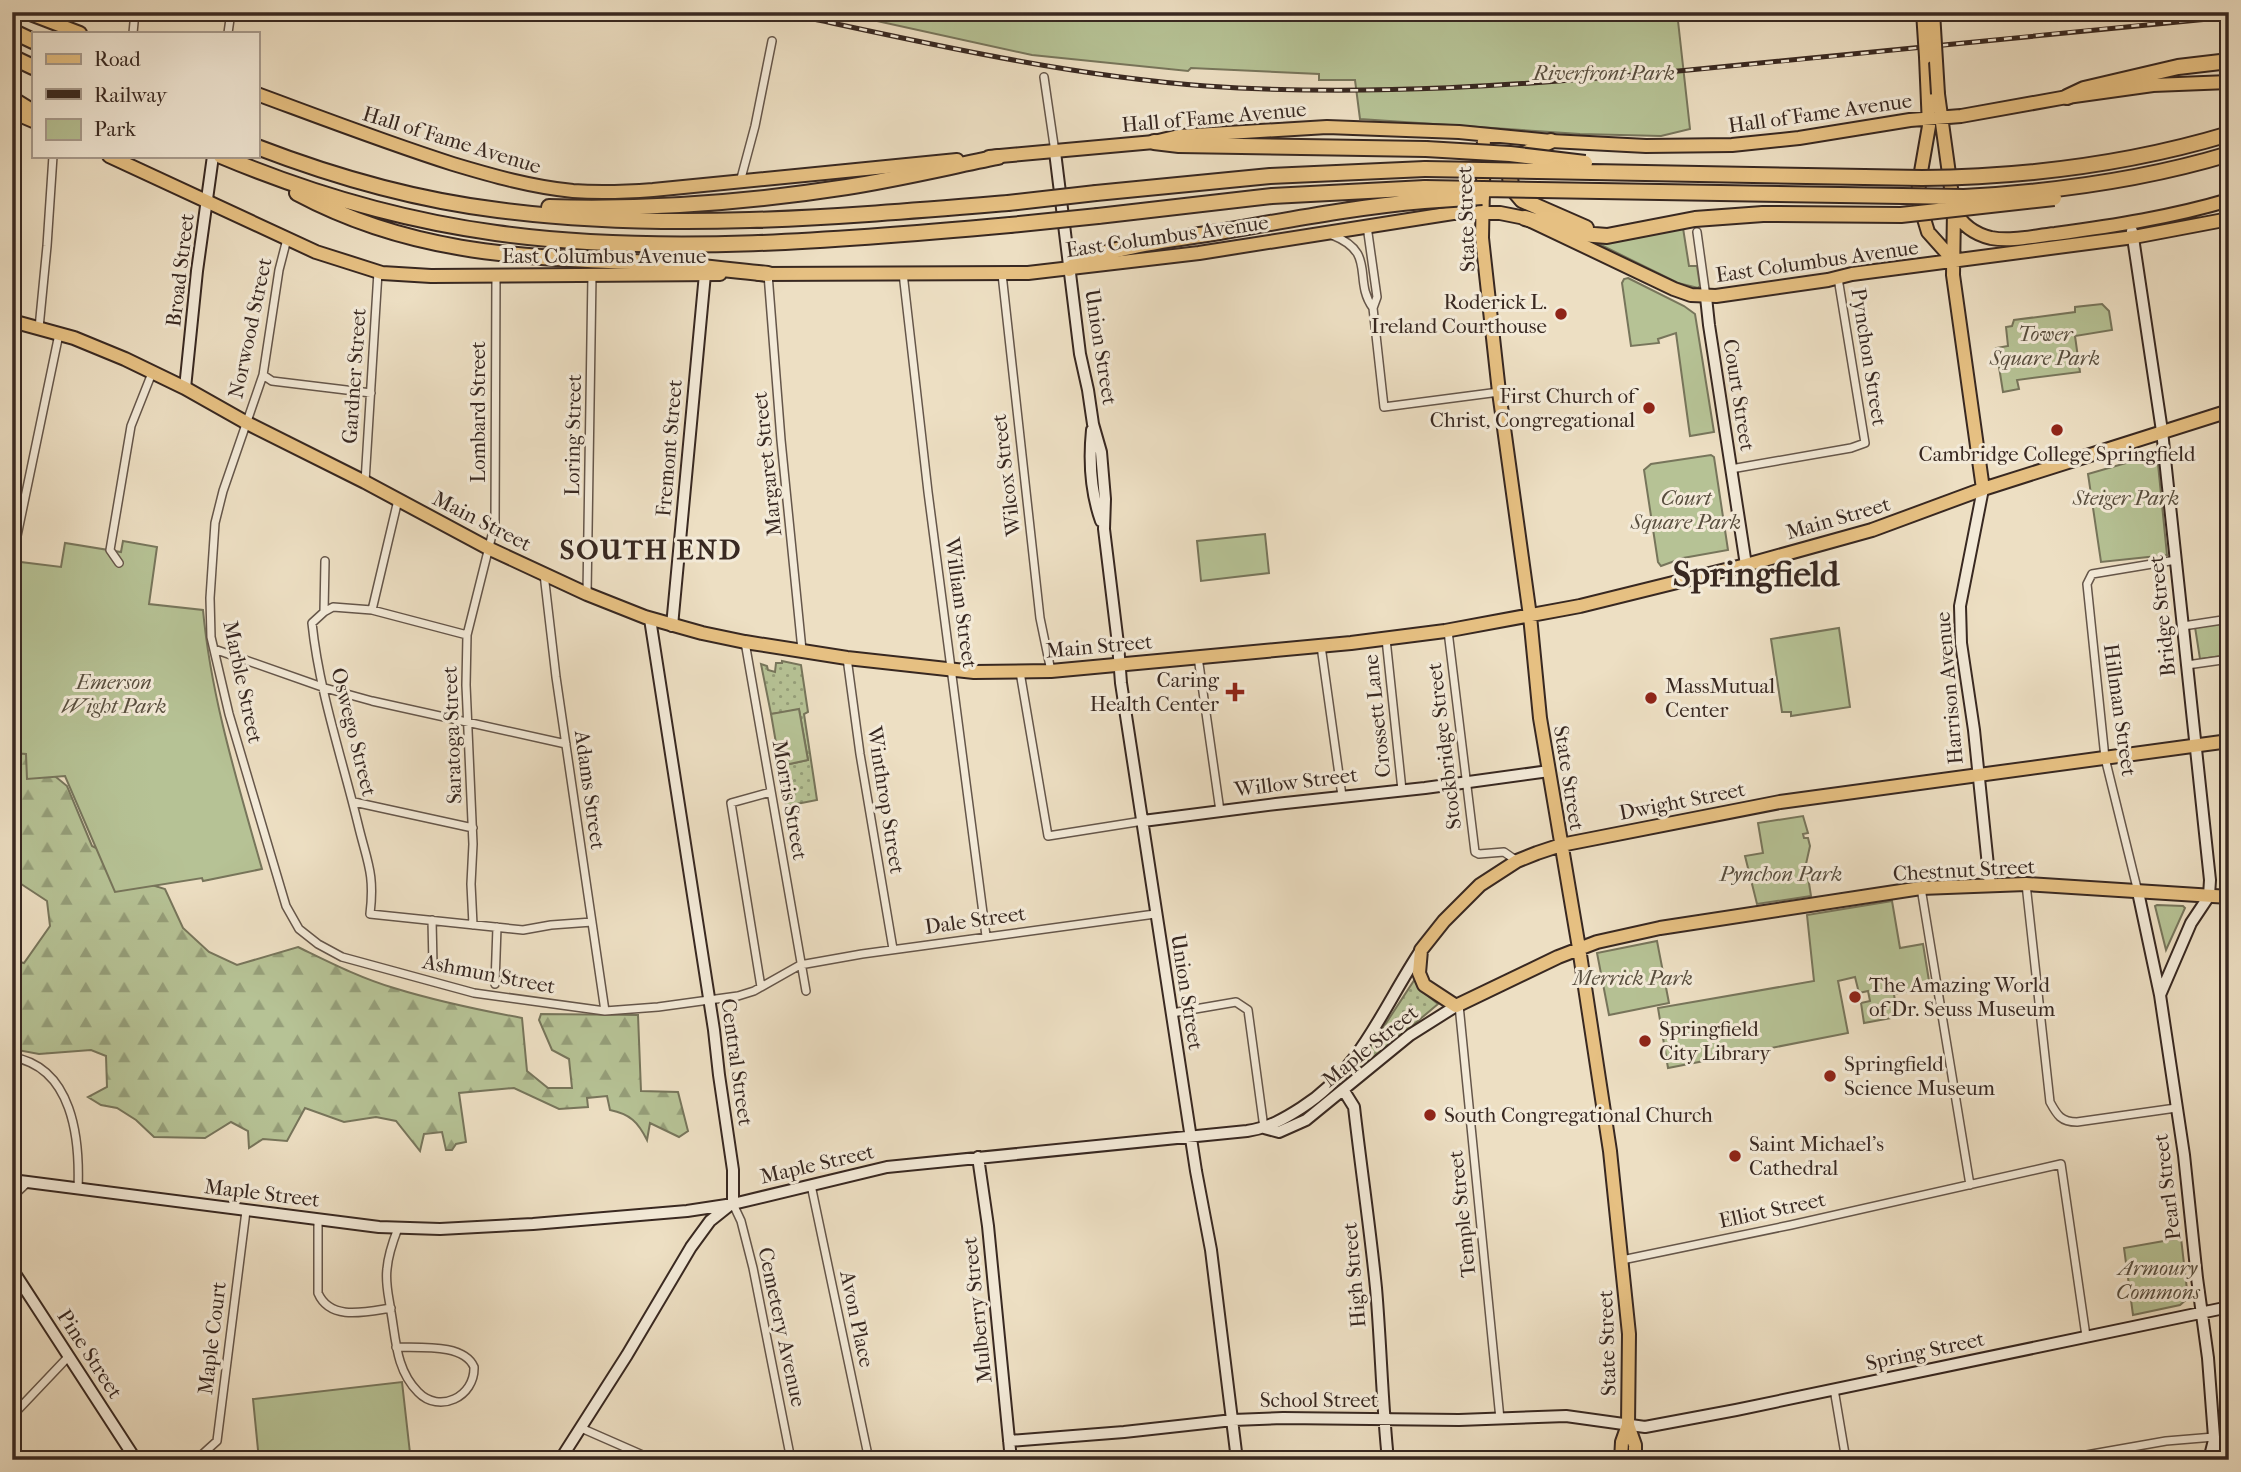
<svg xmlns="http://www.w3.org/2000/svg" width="2241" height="1472" font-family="'IM FELL French Canon',serif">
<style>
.grass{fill:url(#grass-dots);stroke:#77755b;stroke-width:2}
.forest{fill:url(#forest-firs);stroke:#77755b;stroke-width:2}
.green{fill:#b6c295;stroke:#77755b;stroke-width:2}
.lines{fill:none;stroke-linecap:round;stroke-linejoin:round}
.street-casing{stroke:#65564a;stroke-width:10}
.secondary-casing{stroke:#382821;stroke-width:14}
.primary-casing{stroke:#382821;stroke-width:16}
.highway-casing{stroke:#382821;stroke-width:18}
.street{stroke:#f3ead8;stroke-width:7}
.secondary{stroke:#f3ead8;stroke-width:10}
.primary{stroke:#e6c082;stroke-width:12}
.highway{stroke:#e6c082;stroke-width:14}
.rail-casing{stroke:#382821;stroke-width:5}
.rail{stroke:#f3ead8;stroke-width:2.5;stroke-dasharray:8;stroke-linecap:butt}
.primary-bridge-casing{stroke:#382821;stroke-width:16;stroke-linecap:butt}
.highway-bridge-casing{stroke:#382821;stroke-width:18;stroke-linecap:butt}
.primary-bridge{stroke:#e6c082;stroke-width:12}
.highway-bridge{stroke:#e6c082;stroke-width:14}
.poi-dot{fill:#8f2418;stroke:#f3ead8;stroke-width:2.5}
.labels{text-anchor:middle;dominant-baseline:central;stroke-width:6;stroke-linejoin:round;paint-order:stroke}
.park-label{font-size:21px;font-style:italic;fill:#584e3e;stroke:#f3ead8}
.street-label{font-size:21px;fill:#382821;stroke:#f3ead8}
.poi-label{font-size:21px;fill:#382821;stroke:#f3ead8;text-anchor:start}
.district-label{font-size:28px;font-weight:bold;letter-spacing:2px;fill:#382821;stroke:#f3ead8}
.town-label{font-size:35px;font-weight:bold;fill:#382821;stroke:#f3ead8}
</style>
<defs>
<pattern id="grass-dots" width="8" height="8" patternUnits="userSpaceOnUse" patternTransform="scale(1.75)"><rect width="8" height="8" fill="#b6c295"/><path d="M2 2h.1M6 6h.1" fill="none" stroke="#959e79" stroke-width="1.8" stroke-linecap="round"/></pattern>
<pattern id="forest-firs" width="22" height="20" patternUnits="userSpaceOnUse" patternTransform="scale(1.75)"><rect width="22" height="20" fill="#b6c295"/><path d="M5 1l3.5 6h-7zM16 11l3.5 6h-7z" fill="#959e79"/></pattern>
</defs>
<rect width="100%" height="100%" fill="#eddfc3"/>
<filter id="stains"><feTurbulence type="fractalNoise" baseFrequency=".00286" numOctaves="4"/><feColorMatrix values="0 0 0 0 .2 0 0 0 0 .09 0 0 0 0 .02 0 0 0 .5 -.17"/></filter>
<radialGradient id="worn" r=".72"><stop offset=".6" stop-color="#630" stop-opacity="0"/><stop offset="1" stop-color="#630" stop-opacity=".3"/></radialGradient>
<path class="grass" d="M782 661 801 665 808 712 804 714 817 800 786 806 780 766 808 760 799 710 771 714 761 664 767 666 768 670 775 672 776 663H782Z
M1415 979 1422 991 1438 1004 1350 1078Z"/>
<path class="forest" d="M12 741 67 786 92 846 116 858 132 879 165 889 183 928 209 952 237 965 298 947C329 962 360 978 394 988 436 1001 479 1010 522 1018L527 1071 548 1088H572L569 1059 552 1050 539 1020 541 1014 638 1015 641 1091 678 1092 688 1131 679 1137 650 1123 647 1140C638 1122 630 1114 610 1110L607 1096 587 1098 588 1107 559 1109 514 1088 459 1093 466 1142 456 1144 452 1150H446L442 1132 424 1134 420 1151 396 1121 376 1117 344 1122 305 1108 287 1141 263 1139 249 1148 248 1131 231 1122 205 1138 154 1137 136 1120 117 1108 101 1105 88 1097 107 1087 106 1056 91 1050 39 1054 12 1049V960L24 963 50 926 47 901 12 878Z"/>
<path class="green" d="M836 12H1677L1690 129 1661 136 1580 134 1360 119 1355 80H1319V74L1191 68 1188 71 1032 55Z
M1683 228 1689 266H1697L1700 286 1698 288 1678 283 1593 241 1631 239Z
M1628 278 1684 306 1695 314 1714 432 1690 436 1676 333 1658 339 1659 343 1631 346 1622 283 1624 279Z
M2102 304 2109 311 2112 330 2075 336 2080 372 2017 380 2019 389 2003 392 1996 348 2008 346 2006 327 2012 326 2014 320 2075 312V307Z
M2157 454 2167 555 2101 562 2088 474Z
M1711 455 1714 457 1728 550 1683 558 1661 566 1658 562 1644 470 1651 464Z
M1265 534 1269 573 1201 581 1197 541Z
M123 541 157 547 149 604 203 610C211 698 238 784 262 869L203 881 202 878 115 892 65 776 27 779 26 754 12 753V561L61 567 65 543 121 552Z
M2229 623V655L2200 659 2195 627Z
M1839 628 1850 707 1791 716V712H1782L1771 639Z
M799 709 808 760 780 766 771 714Z
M1803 816 1808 833 1803 834 1804 838H1808L1810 846 1806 864 1811 896 1757 904 1745 856 1763 853 1758 823Z
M1892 901 1900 948 1923 944 1930 987 1894 994 1897 1017 1864 1023 1861 1003 1870 1001 1868 991 1859 993 1855 977 1838 981 1848 1033 1668 1068 1658 1008 1814 981 1807 915Z
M2157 905 2183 906 2185 908 2166 950 2155 906Z
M1657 941 1669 1003 1609 1015 1597 953Z
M2181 1238 2188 1298 2180 1305 2133 1315 2124 1248Z
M402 1382 410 1453 346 1460H259L253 1399Z"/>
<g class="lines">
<g class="street-casing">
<path id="street" d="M133 33 135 12
M228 33 231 12
M1044 77 1055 152
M740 182 755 126 772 41
M1367 226 1377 297 1373 308 1384 407 1499 392
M1697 232 1706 297
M1332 235C1378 253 1352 279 1373 308
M287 239 279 270 263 375 223 491 215 523 210 598 211 637 229 714 286 906 299 929 318 944 342 957 474 993 605 1011 658 1007 738 996 754 991 800 965 862 954 1155 914
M903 273 928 492 986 936
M768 274 781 440 802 650
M1002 274 1040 618 1051 671
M39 328 47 246 53 156
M263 375 272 381 371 393
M1731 469 1851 448 1865 443 1838 278
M365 482 378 272
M12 560 59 334
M325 561 324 612 312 623C319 691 342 758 358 824 367 862 375 873 370 914L523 930 551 925 592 922
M119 563 110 550 131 426 152 373
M544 574 556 677 605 1011
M587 594 592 275
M372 610 398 500
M324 612 333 607 372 610 467 635
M2183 626 2229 619
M1448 631 1475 852 1479 854 1504 852 1517 861
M1386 639 1402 790
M745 642 806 991
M1321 646 1342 796
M214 649 325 688 372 701 566 744
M1198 657 1220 811
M847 658 860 754 893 949
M2187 665 2229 659
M1020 672 1048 836 1143 821
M354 802 473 828
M2026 884 2050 1102C2057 1115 2061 1122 2077 1122L2176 1108
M1921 888 1970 1185
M2138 892 2105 758 2087 584 2092 574 2176 560
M432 920 433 965
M473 925 471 884 473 844 466 685 467 635 495 523 496 276
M495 984 497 927
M761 987 731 803 771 792
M1459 1005 1500 1419
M1172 1013 1236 1002 1248 1010 1264 1128
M12 1057C73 1067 80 1139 78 1189
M811 1185 869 1460
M12 1197 28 1182
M733 1204 741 1221 753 1268 791 1460
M318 1219V1293C330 1321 365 1312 391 1308
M1622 1260 1791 1225 2061 1164 2086 1336
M396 1347C418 1348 464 1343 474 1367 475 1397 439 1414 418 1392 396 1370 396 1340 391 1312 389 1297 385 1284 387 1269 388 1255 393 1241 398 1228
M1834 1389 1846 1460
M12 1416 69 1356
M581 1428 654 1460
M196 1460 217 1441 246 1211
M2058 1460 2166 1441 2214 1437"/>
</g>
<g class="secondary-casing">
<path id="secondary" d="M1055 152 1080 354 1088 390 1093 424 1101 452 1105 499 1104 529 1118 644 1121 683 1196 1171 1211 1250 1237 1460
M2132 231 2162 431 2210 880 2209 896 2191 923 2160 995
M1706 297 1709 325 1746 565
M185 388 197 271 213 156
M1092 430C1089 460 1091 493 1101 521
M1983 489 1960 606 1961 643 1974 730 1990 885
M650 619 714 1030 719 1075 733 1170V1204
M672 626 705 274
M1143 821 1276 804 1425 788 1549 771
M2138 892 2160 995 2184 1155 2197 1278 2208 1358 2214 1437 2221 1460
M1344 1091 1354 1107C1361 1168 1370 1228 1376 1288 1381 1346 1382 1403 1388 1460
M1264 1128 1279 1132 1306 1120 1410 1035 1456 1006
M978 1157 988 1226 1011 1460
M12 1180 379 1227 440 1229 533 1224 687 1211 733 1204 887 1167 1247 1131C1268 1128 1284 1119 1301 1108 1361 1070 1383 1007 1421 950
M12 1269 136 1460
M1009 1441 1124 1432 1233 1420 1283 1418 1459 1420 1566 1416 1645 1427 1736 1410 2229 1307
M560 1460 627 1355 691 1247 710 1221 730 1205
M2209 1460 2214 1440"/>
</g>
<g class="primary-casing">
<path id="primary" d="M25 12 80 33
M1926 57 1929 126 1919 183 1918 199 1928 232 1954 261
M257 94C322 118 387 143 453 164 493 176 532 187 573 191 600 193 626 192 653 190L957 160
M1938 94 1954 210 1953 275 1983 489
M12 112 33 121
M1484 135 1482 238 1499 392 1530 616 1540 718 1579 948 1610 1151 1629 1334 1628 1425 1622 1442 1621 1460
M109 156 316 252 382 273 431 276 720 274
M989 157 1154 142 1179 136 1327 127 1459 132 1551 141 1646 146 1732 145 1799 138 1910 120 1961 116 2067 97 2153 85 2229 82
M1954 210C1962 225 1974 234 1991 238 2012 242 2034 236 2055 234 2114 226 2172 217 2229 200
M759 274 1028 273 1199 253 1453 213H1500L1525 218 1674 289 1691 295 1716 296 1828 280 1852 274 2134 237 2229 219
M12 321 74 338 125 359 185 388 247 423 365 482 488 548 587 594 645 617 702 633 745 642 847 658 974 672 1051 671 1351 643 1445 631 1580 606 1746 565 1872 530 1983 489 2229 411
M2229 741 1780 802 1561 845 1537 853 1517 861 1480 885 1444 921 1421 950 1419 973 1424 985 1456 1006 1558 957 1597 942 1660 928 1921 888 2026 884 2229 897
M1628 1425 1635 1445V1460"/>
</g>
<g class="highway-casing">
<path id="highway" d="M12 31 33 41
M12 57 33 67
M2067 97 2084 89 2178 67 2229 61
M12 99 33 112
M1551 141 1524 154 1514 164 1510 176 1511 187 1522 200 1586 228
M1154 142 1179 145 1426 149
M257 147C335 177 416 200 498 210 666 232 840 217 1008 203
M221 156C309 193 401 220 496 233 661 256 844 240 1010 225
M297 193C413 255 523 257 651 263 690 265 729 270 768 274
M1096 193 1270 176 1425 169
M549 207C646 210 750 202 847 187 898 179 948 167 998 157
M1098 216 1272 196 1425 188
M1525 218 1581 234 1607 236 1695 219 1763 214
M1069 269C1096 248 1177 239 1213 233 1283 221 1354 207 1424 201"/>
</g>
<use href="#street" class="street"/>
<use href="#secondary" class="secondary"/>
<use href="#primary" class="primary"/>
<use href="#highway" class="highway"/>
<g class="rail-casing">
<path id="rail" d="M781 12C922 42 1062 75 1206 86 1368 97 1528 85 1689 70 1869 54 2049 33 2229 17"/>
</g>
<use href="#rail" class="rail"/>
<g class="primary-bridge-casing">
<path id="primary-bridge" d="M1923 12 1926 57
M1933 12 1938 94"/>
</g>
<g class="highway-bridge-casing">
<path id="highway-bridge" d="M1426 149 1510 154 1585 163
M1425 169 1922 178C2026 177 2129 164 2229 134
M1425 188 1964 197C2054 192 2143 180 2229 154
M1424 201 1482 197
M1008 203 1096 193
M1763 214 1901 215 2054 198
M1010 225 1098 216"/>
</g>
<use href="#primary-bridge" class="primary-bridge"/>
<use href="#highway-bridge" class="highway-bridge"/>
</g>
<g class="poi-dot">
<circle cx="1561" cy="314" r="7"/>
<circle cx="1649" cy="408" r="7"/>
<circle cx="2057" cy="430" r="7"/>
<path d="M1231.5 681.5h7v7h7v7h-7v7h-7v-7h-7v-7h7z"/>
<circle cx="1651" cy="698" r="7"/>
<circle cx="1855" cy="997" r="7"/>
<circle cx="1645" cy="1041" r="7"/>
<circle cx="1830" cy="1076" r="7"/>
<circle cx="1430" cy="1115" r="7"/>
<circle cx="1735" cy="1156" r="7"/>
</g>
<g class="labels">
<g class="park-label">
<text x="1604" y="73">Riverfront Park</text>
<text x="2045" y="334">Tower<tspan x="2045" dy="24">Square Park</tspan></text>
<text x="1686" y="498">Court<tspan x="1686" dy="24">Square Park</tspan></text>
<text x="2126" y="498">Steiger Park</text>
<text x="114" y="682">Emerson<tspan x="114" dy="24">Wight Park</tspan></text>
<text x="1781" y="874">Pynchon Park</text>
<text x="1633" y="978">Merrick Park</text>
<text x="2158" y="1268">Armoury<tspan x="2158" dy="24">Commons</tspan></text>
</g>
<g class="street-label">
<text transform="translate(1820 113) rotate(-8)">Hall of Fame Avenue</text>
<text transform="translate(1214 117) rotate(-5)">Hall of Fame Avenue</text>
<text transform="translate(452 140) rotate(17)">Hall of Fame Avenue</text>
<text transform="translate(1466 219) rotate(-92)">State Street</text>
<text transform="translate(1167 236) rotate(-8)">East Columbus Avenue</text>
<text x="604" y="256">East Columbus Avenue</text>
<text transform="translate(1817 261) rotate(-8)">East Columbus Avenue</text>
<text transform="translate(180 270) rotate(-83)">Broad Street</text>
<text transform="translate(250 328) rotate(-78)">Norwood Street</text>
<text transform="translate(1101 347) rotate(81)">Union Street</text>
<text transform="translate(1869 357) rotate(81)">Pynchon Street</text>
<text transform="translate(354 376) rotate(-86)">Gardner Street</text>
<text transform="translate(1739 395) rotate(81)">Court Street</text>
<text transform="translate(478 412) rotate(-90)">Lombard Street</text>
<text transform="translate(573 435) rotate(-89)">Loring Street</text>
<text transform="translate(669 448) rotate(-85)">Fremont Street</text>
<text transform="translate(767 464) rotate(-96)">Margaret Street</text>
<text transform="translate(1006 475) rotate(-97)">Wilcox Street</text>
<text transform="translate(1838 518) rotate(-16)">Main Street</text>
<text transform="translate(482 521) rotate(27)">Main Street</text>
<text transform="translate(961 603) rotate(82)">William Street</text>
<text transform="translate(2162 616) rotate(-96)">Bridge Street</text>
<text transform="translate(1099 646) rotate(-5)">Main Street</text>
<text transform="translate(243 682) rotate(78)">Marble Street</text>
<text transform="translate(1949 688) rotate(-95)">Harrison Avenue</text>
<text transform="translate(2120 710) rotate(82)">Hillman Street</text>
<text transform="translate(1377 716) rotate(-96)">Crossett Lane</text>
<text transform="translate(354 732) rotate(76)">Oswego Street</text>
<text transform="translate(452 735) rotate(-92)">Saratoga Street</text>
<text transform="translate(1444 746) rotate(-97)">Stockbridge Street</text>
<text transform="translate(1569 778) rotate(81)">State Street</text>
<text transform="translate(1296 782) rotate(-7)">Willow Street</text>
<text transform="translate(590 790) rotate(82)">Adams Street</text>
<text transform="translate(790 800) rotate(80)">Morris Street</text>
<text transform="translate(886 800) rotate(81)">Winthrop Street</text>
<text transform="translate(1682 801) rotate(-11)">Dwight Street</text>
<text transform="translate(1964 870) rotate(-3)">Chestnut Street</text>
<text transform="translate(975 920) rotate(-8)">Dale Street</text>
<text transform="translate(489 974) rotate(11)">Ashmun Street</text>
<text transform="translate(1187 992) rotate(81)">Union Street</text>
<text transform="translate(1370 1046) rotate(-39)">Maple Street</text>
<text transform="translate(737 1062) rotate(82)">Central Street</text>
<text transform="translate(817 1164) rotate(-13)">Maple Street</text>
<text transform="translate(2167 1187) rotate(-97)">Pearl Street</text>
<text transform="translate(262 1193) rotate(7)">Maple Street</text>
<text transform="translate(1772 1210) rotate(-12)">Elliot Street</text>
<text transform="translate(1462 1214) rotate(-96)">Temple Street</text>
<text transform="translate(1354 1275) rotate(-95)">High Street</text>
<text transform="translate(977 1310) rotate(-96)">Mulberry Street</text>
<text transform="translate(857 1319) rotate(78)">Avon Place</text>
<text transform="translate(782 1327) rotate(78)">Cemetery Avenue</text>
<text transform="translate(212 1338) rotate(-83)">Maple Court</text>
<text transform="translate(1607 1343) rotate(-92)">State Street</text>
<text transform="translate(1925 1351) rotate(-12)">Spring Street</text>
<text transform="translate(90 1354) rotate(57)">Pine Street</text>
<text x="1319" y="1400">School Street</text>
</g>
<g class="poi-label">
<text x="1547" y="302" text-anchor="end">Roderick L.<tspan x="1547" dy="24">Ireland Courthouse</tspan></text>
<text x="1635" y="396" text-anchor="end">First Church of<tspan x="1635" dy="24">Christ, Congregational</tspan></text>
<text x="2057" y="454" text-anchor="middle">Cambridge College Springfield</text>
<text x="1219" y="680" text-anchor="end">Caring<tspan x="1219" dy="24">Health Center</tspan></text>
<text x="1665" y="686">MassMutual<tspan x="1665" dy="24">Center</tspan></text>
<text x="1869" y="985">The Amazing World<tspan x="1869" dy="24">of Dr. Seuss Museum</tspan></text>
<text x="1659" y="1029">Springfield<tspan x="1659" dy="24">City Library</tspan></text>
<text x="1844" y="1064">Springfield<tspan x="1844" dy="24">Science Museum</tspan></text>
<text x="1444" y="1115">South Congregational Church</text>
<text x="1749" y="1144">Saint Michael's<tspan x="1749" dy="24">Cathedral</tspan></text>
</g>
<g class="district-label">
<text x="651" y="549">SOUTH END</text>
</g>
<g class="town-label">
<text x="1756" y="574">Springfield</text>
</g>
</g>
<rect width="2241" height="1472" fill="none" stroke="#eddfc3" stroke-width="42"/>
<rect x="14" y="14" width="2213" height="1444" fill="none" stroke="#382821" stroke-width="3.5"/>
<rect x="21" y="21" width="2199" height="1430" fill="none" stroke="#382821" stroke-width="2"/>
<rect x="32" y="32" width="228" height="126" fill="#f3ead8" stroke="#a89c8f" stroke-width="2"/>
<rect x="46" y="54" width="35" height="10" fill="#e6c082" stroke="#a89c8f" stroke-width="2"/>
<text x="94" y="66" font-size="21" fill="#382821">Road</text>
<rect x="46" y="89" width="35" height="10" fill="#382821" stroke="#a89c8f" stroke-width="2"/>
<text x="94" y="102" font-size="21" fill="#382821">Railway</text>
<rect x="46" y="119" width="35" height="21" fill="#b6c295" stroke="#a89c8f" stroke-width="2"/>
<text x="94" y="136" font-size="21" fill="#382821">Park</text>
<rect width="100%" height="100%" filter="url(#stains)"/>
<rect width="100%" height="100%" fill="url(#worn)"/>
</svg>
